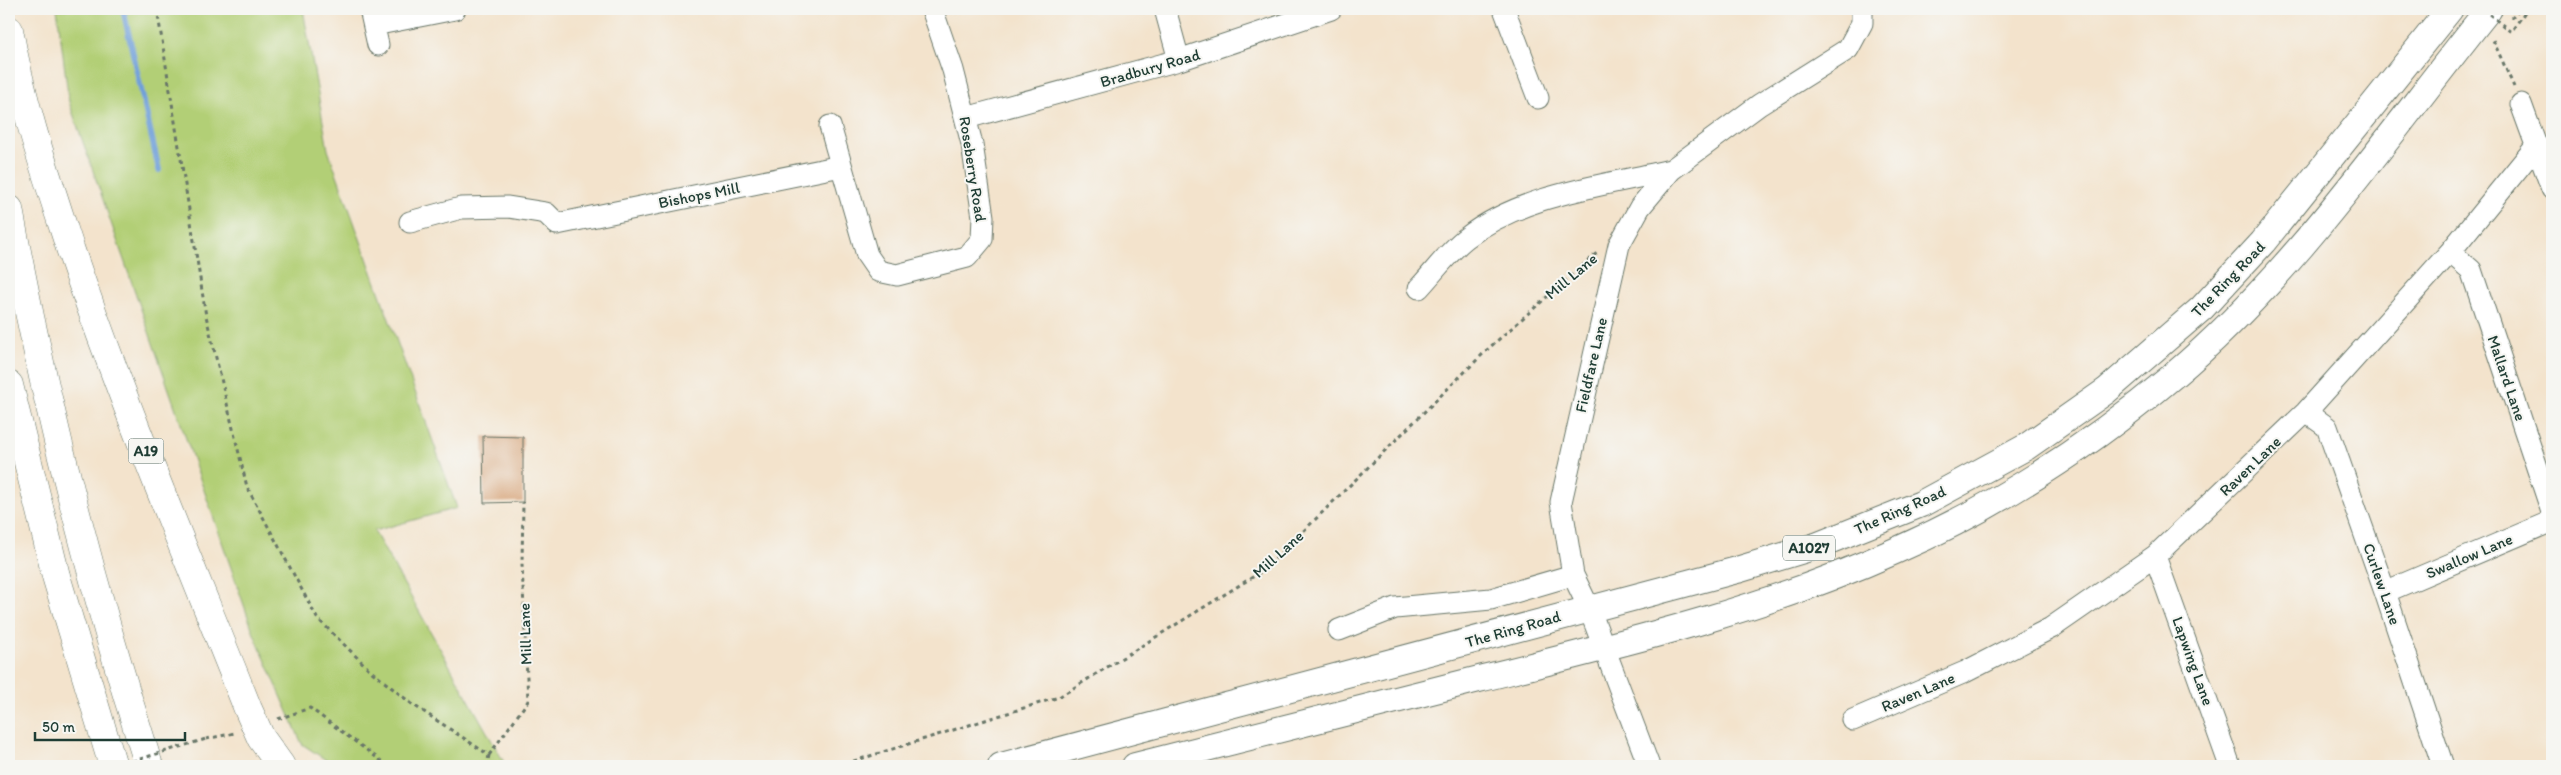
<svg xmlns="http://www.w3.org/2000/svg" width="2561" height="775" font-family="Itim,sans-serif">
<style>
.green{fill:#b2cf76;stroke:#688655}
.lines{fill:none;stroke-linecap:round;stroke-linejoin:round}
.stream{stroke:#6e9fd9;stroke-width:6}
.building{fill:#d39a6a}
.minor-casing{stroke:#697769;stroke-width:23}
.major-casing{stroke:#697769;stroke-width:28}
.highway-casing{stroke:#697769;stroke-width:29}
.path{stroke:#697769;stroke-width:3;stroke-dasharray:4 4;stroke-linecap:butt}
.minor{stroke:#fff;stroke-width:21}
.major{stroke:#fff;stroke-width:26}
.highway{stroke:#fff;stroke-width:28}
.path-bridge{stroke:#697769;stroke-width:3;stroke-dasharray:4 4;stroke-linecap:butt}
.labels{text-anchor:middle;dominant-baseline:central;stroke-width:4;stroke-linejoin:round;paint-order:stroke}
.shield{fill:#f6f6f2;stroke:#60746d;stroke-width:1}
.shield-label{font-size:15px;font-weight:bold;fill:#1f3d34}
.street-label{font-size:16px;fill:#1f3d34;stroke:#f6f6f2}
</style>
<rect width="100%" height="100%" fill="#f6f6f2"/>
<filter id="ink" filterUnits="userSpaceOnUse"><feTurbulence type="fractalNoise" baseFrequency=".02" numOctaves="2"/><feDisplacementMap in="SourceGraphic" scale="10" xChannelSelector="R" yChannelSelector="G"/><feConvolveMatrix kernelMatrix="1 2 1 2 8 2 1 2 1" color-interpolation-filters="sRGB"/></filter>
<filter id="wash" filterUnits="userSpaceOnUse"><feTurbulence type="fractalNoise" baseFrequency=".0096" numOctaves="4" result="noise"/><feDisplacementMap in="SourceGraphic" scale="20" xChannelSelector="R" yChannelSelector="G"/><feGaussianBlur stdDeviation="1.12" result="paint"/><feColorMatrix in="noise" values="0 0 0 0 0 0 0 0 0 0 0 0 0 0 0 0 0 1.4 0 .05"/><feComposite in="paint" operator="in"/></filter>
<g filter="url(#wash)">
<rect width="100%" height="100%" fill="#f3e3cc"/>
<path class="green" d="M57 9H303L328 150 457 508 374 531 506 766H335L302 744 254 634 69 102Z"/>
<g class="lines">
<path class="stream" d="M123 9 159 170"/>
</g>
<g id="blocks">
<path class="building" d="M483 436 523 437V502L484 503Z"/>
</g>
</g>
<g filter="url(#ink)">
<use href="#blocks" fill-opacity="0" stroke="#697769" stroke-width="1"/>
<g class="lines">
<g class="minor-casing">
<path id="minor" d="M370 9 378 45
M1165 9 1179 60
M1504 9 1538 98
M374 25 455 9
M2521 104 2552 189
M966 118 1179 60 1331 9
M830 126 867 255 878 271 897 275 967 257 982 239 983 217 972 144 953 70 932 9
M410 222 461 208 508 207 546 213 557 224 841 166
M2450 252 2471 270 2552 512
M1419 288C1434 272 1448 252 1466 238 1522 194 1603 186 1671 170
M2306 412 2327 427 2385 592 2443 766
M2155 556 2230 766
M2385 592 2552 521
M1339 630 1395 608 1491 599 1573 575
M1853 720 1965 672 2051 628 2155 556 2306 412 2450 252 2537 145
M1649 766 1589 608 1573 575 1561 502 1619 245 1640 207 1671 170 1759 105 1848 49 1862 23V9"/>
</g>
<g class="major-casing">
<path id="major" d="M1001 766 1737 570 1816 546 1921 504 2026 447 2106 391 2202 308 2263 242 2450 9
M1135 766C1250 737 1364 708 1479 679 1620 644 1762 611 1895 551 1996 507 2090 446 2174 375 2297 271 2389 133 2489 9"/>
</g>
<g class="highway-casing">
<path id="highway" d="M9 30C22 104 47 177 70 248 123 404 187 556 248 709L261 738 281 766
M9 209C43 397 91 584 149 766
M9 385 56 576 113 766"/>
</g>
<path class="path" d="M157 9 206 316 247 487 317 618 372 672 412 704 489 755 487 766
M2511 18 2519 10 2532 9
M2493 40 2514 87
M278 719 310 708 388 766
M206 739 235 733
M489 755 528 701 522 564 523 502
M838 766 1059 697 1264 570 1490 347 1598 252"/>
<use href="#minor" class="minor"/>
<use href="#major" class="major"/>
<use href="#highway" class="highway"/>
<path class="path-bridge" d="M2483 9 2511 32 2527 9
M117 766 206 739"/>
</g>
</g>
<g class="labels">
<g class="shield">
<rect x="128.5" y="438.5" width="35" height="25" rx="4"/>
<rect x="1783" y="535.5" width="52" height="25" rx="4"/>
</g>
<g class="shield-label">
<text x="146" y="451">A19</text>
<text x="1809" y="548">A1027</text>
</g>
<g class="street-label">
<text transform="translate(1150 68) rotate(-16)">Bradbury Road</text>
<text transform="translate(973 169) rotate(81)">Roseberry Road</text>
<text transform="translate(699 195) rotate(-11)">Bishops Mill</text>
<text transform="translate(1571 276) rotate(-40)">Mill Lane</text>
<text transform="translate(2228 279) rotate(-46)">The Ring Road</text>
<text transform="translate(1591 365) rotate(-77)">Fieldfare Lane</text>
<text transform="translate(2507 378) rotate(71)">Mallard Lane</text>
<text transform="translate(2250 466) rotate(-44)">Raven Lane</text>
<text transform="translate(1900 510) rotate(-24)">The Ring Road</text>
<text transform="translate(1278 554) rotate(-42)">Mill Lane</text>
<text transform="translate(2469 556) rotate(-23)">Swallow Lane</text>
<text transform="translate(2382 584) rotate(71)">Curlew Lane</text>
<text transform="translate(1513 629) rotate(-16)">The Ring Road</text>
<text transform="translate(525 634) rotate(-92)">Mill Lane</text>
<text transform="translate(2193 661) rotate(70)">Lapwing Lane</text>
<text transform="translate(1918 692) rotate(-23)">Raven Lane</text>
</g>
</g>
<rect width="2561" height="775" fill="none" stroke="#f6f6f2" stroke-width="30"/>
<path d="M35 732v8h150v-8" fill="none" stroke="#1f3d34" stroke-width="2.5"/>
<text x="42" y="732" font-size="15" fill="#1f3d34" stroke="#f6f6f2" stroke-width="4" paint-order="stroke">50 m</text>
</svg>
